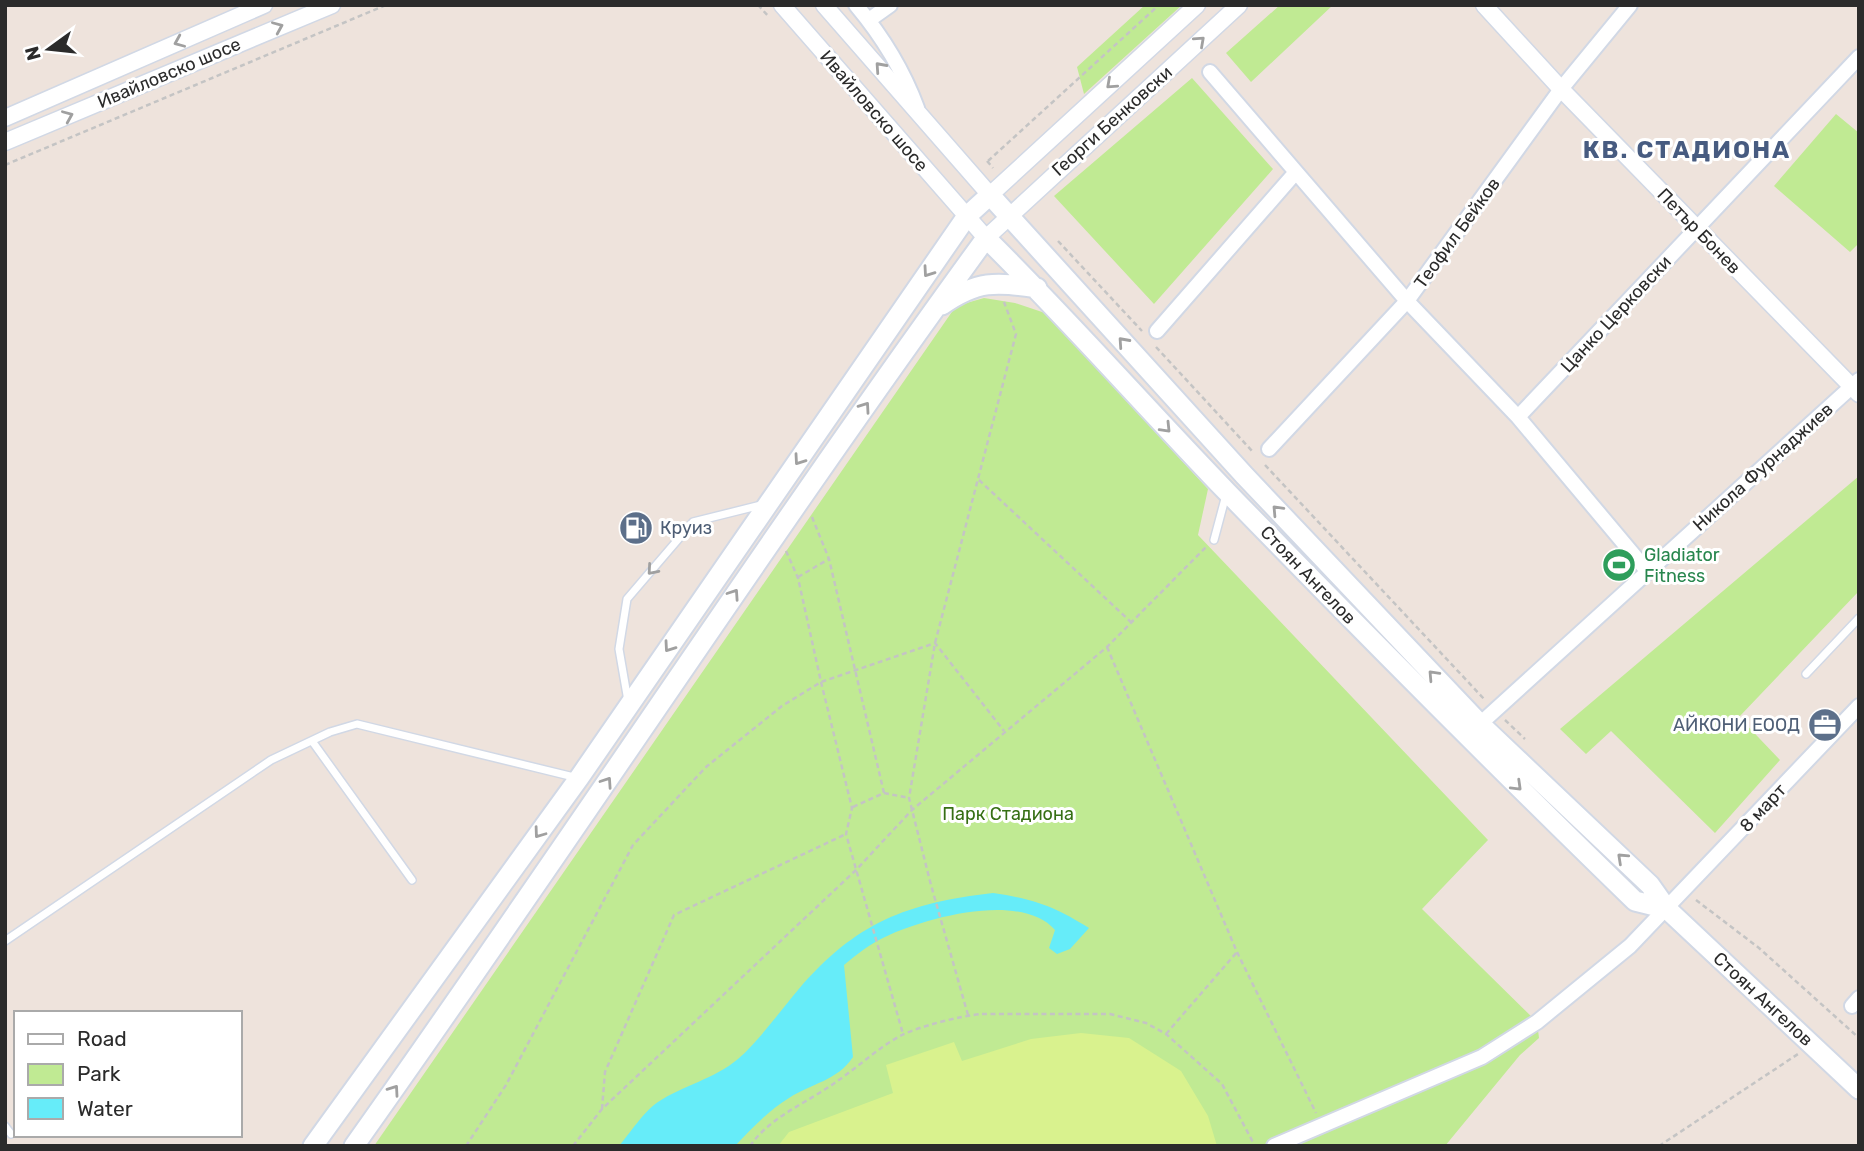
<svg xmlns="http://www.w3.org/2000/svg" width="1864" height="1151" font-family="Rubik,sans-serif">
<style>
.green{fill:#c0ea93}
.pitch{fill:#d9f28e}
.water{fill:#66ecf9}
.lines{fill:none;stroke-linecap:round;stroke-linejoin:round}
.service-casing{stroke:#d1d8e5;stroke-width:10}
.minor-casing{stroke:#d1d8e5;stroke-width:18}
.tertiary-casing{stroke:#d1d8e5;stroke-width:19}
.secondary-casing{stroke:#d1d8e5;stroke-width:23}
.path{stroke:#c4c4c4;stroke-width:2.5;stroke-dasharray:5 3.5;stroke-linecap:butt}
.service{stroke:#fff;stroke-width:7}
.minor{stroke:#fff;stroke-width:14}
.tertiary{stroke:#fff;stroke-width:16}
.secondary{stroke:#fff;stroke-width:19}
.oneway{stroke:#a0a0a0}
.labels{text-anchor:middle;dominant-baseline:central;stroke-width:6;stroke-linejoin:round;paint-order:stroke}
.street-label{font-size:18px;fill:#2b2b2b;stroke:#fff}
.service-label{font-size:18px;fill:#4e5e75;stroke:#fff;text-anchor:start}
.leisure-label{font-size:18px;fill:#27864d;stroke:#fff;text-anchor:start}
.park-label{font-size:18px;fill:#366f14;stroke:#fff}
.district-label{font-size:24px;font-weight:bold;letter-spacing:2px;fill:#475b80;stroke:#fff}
</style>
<rect width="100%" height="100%" fill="#eee3dc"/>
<path class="green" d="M1145 5H1182L1084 94 1077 67Z
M1280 5H1333L1251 82 1226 53Z
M1192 78 1273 169 1154 304 1054 196Z
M1836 114 1859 133V243L1850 252 1774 186Z
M984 298 1015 303 1045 313 1208 489 1198 535 1488 840 1422 909 1537 1022 1539 1038 1520 1055 1445 1146H374L956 306Z
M1859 476V591L1739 717 1780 760 1715 833 1611 731 1586 754 1560 729Z"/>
<path class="pitch" d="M1081 1033 1129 1038 1181 1071 1208 1116 1217 1146H778L789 1132 893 1093 886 1065 954 1042 962 1061 1031 1039Z"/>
<path class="water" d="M993 893C1034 899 1054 906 1089 928L1070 949 1057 954 1049 948 1055 930C1021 891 925 918 885 937 870 944 857 954 844 965L853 1057C837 1081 812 1083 789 1098 768 1111 752 1128 735 1146H619C630 1133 645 1110 658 1102 684 1085 714 1079 738 1059 757 1043 781 1010 798 990 856 922 907 903 993 893Z"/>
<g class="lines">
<g class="service-casing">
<path id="service" d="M1214 540 1226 495
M1806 674 1859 618
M628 701 619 649 627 599 693 522 761 505
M312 741 412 880
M5 941 271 760 330 732 357 724 578 778
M5 1126 11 1134"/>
</g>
<g class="minor-casing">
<path id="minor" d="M856 5C882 36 903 70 917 108
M869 20 890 5
M1210 72 1407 301 1518 417 1648 572
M1157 331 1296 172
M1518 417 1859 57
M1269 449 1407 301 1561 89 1630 5
M1480 724 1859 380
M1852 1006 1859 998
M1274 1146 1482 1057 1537 1022 1630 946 1859 706"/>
</g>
<g class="tertiary-casing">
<path id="tertiary" d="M782 5 986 238 1239 5
M824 5 990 195 1197 5
M1484 5 1561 89 1859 394
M5 118 264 5
M5 142 332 5"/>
</g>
<g class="secondary-casing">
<path id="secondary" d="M942 305C978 280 995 282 1037 288
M313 1146 579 778 967 216 990 195 1244 475 1480 724 1650 885 1667 909 1859 1089
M354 1146C568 845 769 536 986 238 1069 320 1146 408 1227 492 1361 630 1497 767 1635 901L1667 909"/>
</g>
<path class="path" d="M758 5 769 17
M987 161 993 168
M988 161 1159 5
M5 165 386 5
M1058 241 1142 331
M1156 347 1253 452
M1265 465 1485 700
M979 480 1133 624
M812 517 829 559 884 793
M786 551 798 578 821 682 852 808 846 834 903 1034
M798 577 829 559
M1107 647 1237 952 1316 1113
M1505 720 1525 739
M853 807 884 793 909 798
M1696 900 1759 948 1859 1038
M968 1015 931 885 909 798 935 643 1016 334 1004 302
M1166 1034 1237 952
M602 1109 605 1072 674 915 846 834
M466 1146 506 1085 633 845 706 767 782 706 821 682 935 643 1004 731
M573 1146 602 1109 856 870 912 810 1107 647 1206 547
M750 1146C771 1116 807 1103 836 1082 858 1067 879 1047 902 1035 920 1026 961 1016 981 1014H1110L1146 1023 1166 1034 1222 1084 1255 1146
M1659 1146 1798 1054"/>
<use href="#service" class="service"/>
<use href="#minor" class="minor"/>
<use href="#tertiary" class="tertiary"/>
<use href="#secondary" class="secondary"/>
</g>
<defs><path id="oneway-chevron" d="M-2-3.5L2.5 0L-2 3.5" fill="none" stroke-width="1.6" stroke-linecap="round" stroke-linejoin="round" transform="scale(1.75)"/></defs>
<g class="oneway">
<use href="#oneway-chevron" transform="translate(278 27) rotate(-23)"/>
<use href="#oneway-chevron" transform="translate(1200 41) rotate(-42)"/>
<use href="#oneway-chevron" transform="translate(179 42) rotate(157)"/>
<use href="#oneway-chevron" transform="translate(880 67) rotate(-132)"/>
<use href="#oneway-chevron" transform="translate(1111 84) rotate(138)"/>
<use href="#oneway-chevron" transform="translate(68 116) rotate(-23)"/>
<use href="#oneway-chevron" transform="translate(928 272) rotate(125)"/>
<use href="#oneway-chevron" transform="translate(1123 342) rotate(-132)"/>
<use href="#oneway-chevron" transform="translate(865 407) rotate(-55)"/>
<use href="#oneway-chevron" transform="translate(1166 428) rotate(46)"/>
<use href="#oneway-chevron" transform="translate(799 460) rotate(125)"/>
<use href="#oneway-chevron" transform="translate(1277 510) rotate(-133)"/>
<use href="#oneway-chevron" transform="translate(652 570) rotate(131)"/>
<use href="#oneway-chevron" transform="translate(734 594) rotate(-56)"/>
<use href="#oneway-chevron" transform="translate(669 647) rotate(125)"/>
<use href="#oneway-chevron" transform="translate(1433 675) rotate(-133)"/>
<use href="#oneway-chevron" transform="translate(607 782) rotate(-56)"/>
<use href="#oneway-chevron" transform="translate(1517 786) rotate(44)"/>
<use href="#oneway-chevron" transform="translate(539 833) rotate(126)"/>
<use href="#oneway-chevron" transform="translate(1622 858) rotate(-137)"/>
<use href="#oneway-chevron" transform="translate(394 1090) rotate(-55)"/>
</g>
<defs>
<g id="fuel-disc" transform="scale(1.75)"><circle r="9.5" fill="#5c6f8a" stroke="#fff"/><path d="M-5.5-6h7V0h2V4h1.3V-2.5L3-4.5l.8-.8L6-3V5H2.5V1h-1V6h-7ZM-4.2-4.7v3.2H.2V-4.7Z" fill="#fff"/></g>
<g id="stadium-disc" transform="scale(1.75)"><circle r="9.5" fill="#2e9e5b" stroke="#fff"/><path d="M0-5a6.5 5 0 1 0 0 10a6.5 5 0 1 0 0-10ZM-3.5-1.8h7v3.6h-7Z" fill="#fff"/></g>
<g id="office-disc" transform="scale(1.75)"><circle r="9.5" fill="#5c6f8a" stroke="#fff"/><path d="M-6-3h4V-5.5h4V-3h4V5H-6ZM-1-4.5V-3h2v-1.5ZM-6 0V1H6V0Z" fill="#fff"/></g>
</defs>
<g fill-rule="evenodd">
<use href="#fuel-disc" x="636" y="528"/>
<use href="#stadium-disc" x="1619" y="565"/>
<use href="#office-disc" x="1825" y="725"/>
</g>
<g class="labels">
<g class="street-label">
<text transform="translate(169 73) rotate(-23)">Ивайловско шосе</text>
<text transform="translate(874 111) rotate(49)">Ивайловско шосе</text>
<text transform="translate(1112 121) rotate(-42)">Георги Бенковски</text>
<text transform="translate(1699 231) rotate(46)">Петър Бонев</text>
<text transform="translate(1457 233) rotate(-54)">Теофил Бейков</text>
<text transform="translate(1616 314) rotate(-47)">Цанко Церковски</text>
<text transform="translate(1763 467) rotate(-42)">Никола Фурнаджиев</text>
<text transform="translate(1308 575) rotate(46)">Стоян Ангелов</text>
<text transform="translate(1763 808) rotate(-47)">8 март</text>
<text transform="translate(1763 999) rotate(43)">Стоян Ангелов</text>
</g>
<g class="service-label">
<text x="660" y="528">Круиз</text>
<text x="1800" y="725" text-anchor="end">АЙКОНИ ЕООД</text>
</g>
<g class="leisure-label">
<text x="1644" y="555">Gladiator<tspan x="1644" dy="21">Fitness</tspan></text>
</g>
<g class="park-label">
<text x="1008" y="814">Парк Стадиона</text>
</g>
<g class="district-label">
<text x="1687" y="150">КВ. СТАДИОНА</text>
</g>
</g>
<rect width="1864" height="1151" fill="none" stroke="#2b2b2b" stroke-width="14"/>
<rect x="14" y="1011" width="228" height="126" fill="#ffffff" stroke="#aaaaaa" stroke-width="2"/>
<rect x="28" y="1034" width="35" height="10" fill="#ffffff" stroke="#aaaaaa" stroke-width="2"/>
<text x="77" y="1046" font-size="21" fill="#2b2b2b">Road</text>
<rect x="28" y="1064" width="35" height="21" fill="#c0ea93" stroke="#aaaaaa" stroke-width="2"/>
<text x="77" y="1081" font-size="21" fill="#2b2b2b">Park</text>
<rect x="28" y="1098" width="35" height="21" fill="#66ecf9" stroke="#aaaaaa" stroke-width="2"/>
<text x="77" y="1116" font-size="21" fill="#2b2b2b">Water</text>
<g transform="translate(49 49) rotate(255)" stroke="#ffffff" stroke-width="5" paint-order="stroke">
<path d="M0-5L12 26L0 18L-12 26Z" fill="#2b2b2b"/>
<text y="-10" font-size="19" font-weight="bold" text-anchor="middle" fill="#2b2b2b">N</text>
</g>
</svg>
